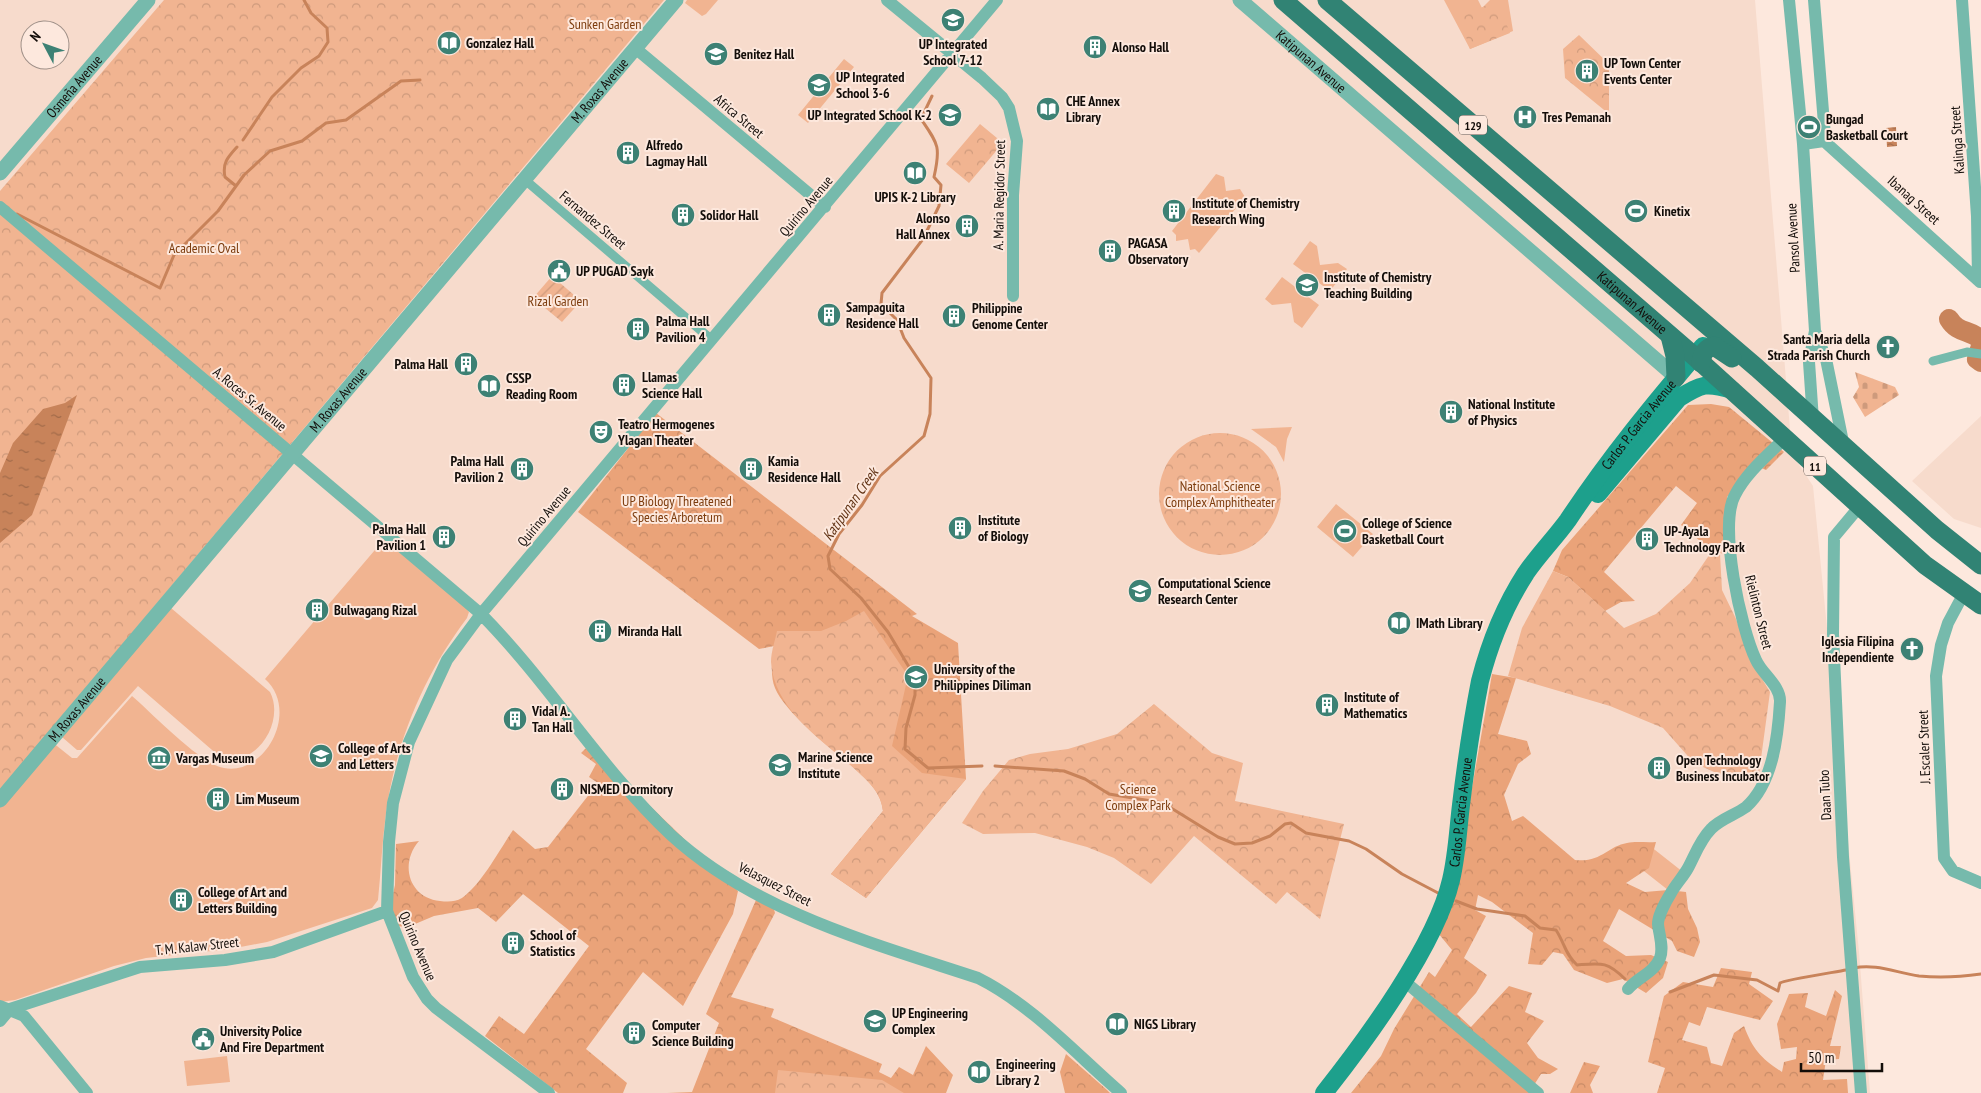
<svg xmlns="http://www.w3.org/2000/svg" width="1981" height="1093" font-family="'PT Sans Narrow',sans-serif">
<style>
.built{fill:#f7dbcc;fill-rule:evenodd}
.grass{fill:#f1b491}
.forest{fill:url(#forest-crowns)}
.cemetery{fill:url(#cemetery-stones)}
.park{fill:url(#park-crowns)}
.garden{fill:url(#garden-furrows)}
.water{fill:url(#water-ripples)}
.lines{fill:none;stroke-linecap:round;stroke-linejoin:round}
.stream{stroke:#c8835a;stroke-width:3}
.river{stroke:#c8835a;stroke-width:20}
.pedestrian{stroke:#76baac;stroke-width:9}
.minor{stroke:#76baac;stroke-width:12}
.tertiary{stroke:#76baac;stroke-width:15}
.secondary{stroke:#1da08c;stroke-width:18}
.primary{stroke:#318374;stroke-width:19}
.labels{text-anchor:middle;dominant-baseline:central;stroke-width:4;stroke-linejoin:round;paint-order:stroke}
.shield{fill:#fde8dd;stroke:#594f49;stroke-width:1}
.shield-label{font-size:12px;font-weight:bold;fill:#130d09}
.park-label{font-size:14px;fill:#7d3c0d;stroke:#fde8dd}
.poi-label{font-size:14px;font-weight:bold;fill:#130d09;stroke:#fde8dd;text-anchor:start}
.street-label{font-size:14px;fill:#130d09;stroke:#fde8dd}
.water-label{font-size:15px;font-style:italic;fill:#623416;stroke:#fde8dd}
</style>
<defs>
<pattern id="forest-crowns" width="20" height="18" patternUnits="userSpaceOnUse" patternTransform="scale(1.25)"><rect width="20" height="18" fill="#eaa379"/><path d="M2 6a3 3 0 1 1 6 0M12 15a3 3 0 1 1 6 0" fill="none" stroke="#c88b67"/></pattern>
<pattern id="cemetery-stones" width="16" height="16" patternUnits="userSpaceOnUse" patternTransform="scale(1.25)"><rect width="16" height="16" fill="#f1b491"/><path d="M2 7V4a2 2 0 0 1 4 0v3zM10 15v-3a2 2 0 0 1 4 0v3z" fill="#ce9a7c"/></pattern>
<pattern id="park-crowns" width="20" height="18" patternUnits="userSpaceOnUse" patternTransform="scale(1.25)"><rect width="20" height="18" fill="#f1b491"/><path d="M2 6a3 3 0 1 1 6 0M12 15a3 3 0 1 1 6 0" fill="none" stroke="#ce9a7c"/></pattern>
<pattern id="garden-furrows" width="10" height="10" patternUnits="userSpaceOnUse" patternTransform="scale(1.25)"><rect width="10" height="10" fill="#f1b491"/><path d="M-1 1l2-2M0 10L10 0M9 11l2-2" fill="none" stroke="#ce9a7c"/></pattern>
<pattern id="water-ripples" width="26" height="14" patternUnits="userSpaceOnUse" patternTransform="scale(1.25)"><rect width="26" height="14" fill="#c8835a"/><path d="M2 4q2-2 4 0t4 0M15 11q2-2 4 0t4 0" fill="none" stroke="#a16a49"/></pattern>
</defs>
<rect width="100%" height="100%" fill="#fde8dd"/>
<path class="built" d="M0 0H1755L1792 454 1813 486 1859 952 1870 1093H0ZM30 30H60V60H30Z
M1981 416V528L1954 519 1912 481Z"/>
<path class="grass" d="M687 0H718L706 14 702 16 685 3Z
M1444 0H1478L1482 8 1490 0H1508L1513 31 1470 49Z
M844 59 854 67 808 123 798 115Z
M1216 174 1224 177 1226 191 1240 189 1245 197 1199 253 1195 249 1190 250 1188 239 1176 241V235L1172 231Z
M1310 241 1317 246 1320 265 1338 263 1347 269 1330 291 1293 264Z
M1282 277 1319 305 1302 328 1294 322 1291 303 1272 305 1265 299Z
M1292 427 1287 439 1284 462 1276 447 1251 429Z
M1336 504 1373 534 1353 557 1317 527Z
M386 537 466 607 469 612 467 618C424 675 396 741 386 813 382 842 381 871 378 900L372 908 267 942 230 949 146 958 114 966 15 1000 0 1002V803L52 742 72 758H77L132 696C152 713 200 764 224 768 266 776 300 710 265 679Z
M171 608 270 692C282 715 267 749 243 757 235 759 227 758 219 756L138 686 81 750H77L62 737Z
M1650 846 1683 872 1668 890 1635 864Z
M227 1056 230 1082 187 1086 184 1061Z"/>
<path class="forest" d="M1711 404 1729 407 1784 452 1766 470 1754 465 1727 497 1733 519 1728 555 1712 551 1681 525 1697 503 1676 486 1604 572 1635 601 1621 602 1605 611 1568 577 1553 571 1562 550 1688 405Z
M656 413 917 614 912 616 958 643 966 779 866 898 831 874 883 811C881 792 868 781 854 768 832 749 786 714 775 688 770 676 772 659 774 646L759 649 578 512Z
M1492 674 1516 678 1498 734 1527 741 1531 754 1518 764 1504 795 1512 821 1523 816 1575 860C1601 863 1608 846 1627 843 1636 841 1647 843 1656 842L1649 868 1626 883 1645 892 1668 890 1686 892 1688 909 1697 928 1700 942 1694 957 1677 951 1672 941 1619 909 1603 941 1626 956 1651 955 1668 962 1663 978 1646 993 1623 979 1607 983 1574 970 1563 954 1553 952 1542 965 1528 964 1533 933 1492 902 1478 895 1475 910 1486 916 1464 958 1487 975 1476 993 1457 1014 1471 1027 1509 986 1532 993 1525 1012 1544 1021 1527 1043 1538 1058 1558 1069 1550 1074H1541L1529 1093H1351L1381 1056 1394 1029 1429 972 1435 977 1452 950 1438 933 1466 822Z
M588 746 738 891 733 914 683 1006 643 972 586 1049 627 1083 623 1093H558L485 1036 499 1016 524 1034 589 946 523 894 496 922 478 908 434 916 408 927 397 926 390 907 395 885 396 844 419 841C399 864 409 898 440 901 448 902 455 902 462 898 481 885 500 849 513 830L535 849 548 847 598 783 589 777 596 764 581 753Z
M756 900 773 906 775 913 731 997 774 1009 771 1017 882 1064 879 1072 891 1078 899 1067 913 1075 926 1046 953 1075 946 1093H667L692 1092 719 1023 706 1014Z
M1721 968 1752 972 1749 984 1773 1001 1760 1020 1707 1007 1700 1026 1689 1022 1682 1040 1707 1047 1711 1063 1722 1066 1734 1033 1744 1026C1753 1050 1761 1058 1782 1072L1784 1062 1796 1059 1797 1047 1781 1049 1777 1024 1789 994 1808 993 1805 1007 1826 1016 1835 990 1842 996 1830 1046H1841L1839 1059 1826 1060 1823 1080 1847 1079 1848 1093H1657L1665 1068 1648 1062 1664 996 1683 982 1713 987Z
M1066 1054 1107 1090 1110 1093H1065L1060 1072Z
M1584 1062 1600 1066 1590 1085 1593 1093H1570Z"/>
<path class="cemetery" d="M1855 372 1895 387 1899 395 1865 417 1853 397 1859 387Z"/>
<path class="park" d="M164 0H664L0 790V191Z
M1497 0 1510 33 1470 49 1460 18Z
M1579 35 1609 64V114L1565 78 1563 49Z
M980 124 1003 143 969 183 946 164Z
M1159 494a61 61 0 1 1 122 0a61 61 0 1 1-122 0Z
M1712 551 1720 554 1722 590 1736 619 1751 661 1770 692 1758 781 1739 783 1694 763 1663 728 1610 706 1508 676 1522 628 1553 571 1568 577 1624 628 1656 614 1690 583Z
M864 611 908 676 892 746 922 773 966 779 866 898 831 874 883 811C881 793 870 783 857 771 824 741 774 711 771 662 771 652 775 641 777 631H821L846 621Z
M1154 704 1212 753 1243 763 1235 801 1344 824 1320 919 1287 892 1276 904 1194 836 1151 884 1114 858 1087 847 1035 833 983 834 962 823 983 791 1009 760 1030 754 1068 749 1117 734Z
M778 1070 882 1080 904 1093H775Z"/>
<path class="garden" d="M552 276 581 301 562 322 533 298Z"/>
<path class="water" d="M1896 127 1897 146 1887 147 1886 128Z
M77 395 32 515 0 543V473L13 443 43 409 65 403Z"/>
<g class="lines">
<path class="stream" d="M932 96 921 119C938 144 941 146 934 177L941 185 939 206 923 239 882 293 881 304 897 320 904 338 931 378 930 414 924 436 880 476 862 505 839 534 828 556 830 569 861 598 888 632 915 677V695L906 728 905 749 928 768 982 766
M243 140 272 97 301 68 319 56 328 42 327 28 311 13 304 0
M236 186 225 177C222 163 228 157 237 147
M17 214 160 288 174 255 218 211 244 175 270 151 302 141 326 123 346 120 401 81 420 80
M995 766 1064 771 1085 779 1109 794 1163 803 1218 837 1235 844 1252 843 1270 836 1285 824 1291 823 1306 833 1349 841 1366 849 1402 874 1440 894
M1456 901 1477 909 1525 916 1540 928 1556 930C1565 944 1565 954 1577 965 1601 963 1607 961 1625 979
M1854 968C1875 963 1897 973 1919 976 1940 978 1960 977 1981 974
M1670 992 1714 975 1757 980 1778 991 1780 983C1784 980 1836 972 1846 970"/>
<path class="river" d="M1949 319C1958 334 1970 329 1981 340
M1981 346 1977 359 1981 362"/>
<path class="pedestrian" d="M524 179 712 340
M1933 361 1967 352 1981 354"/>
<path class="minor" d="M887 0 982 78 1002 97 1009 108 1017 141 1013 195V296
M1789 0 1803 144 1815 331 1826 359 1844 447
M1962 0 1977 216 1978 279
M635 48 825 207
M1824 141 1980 282
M1803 144 1824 141 1825 136 1814 0
M0 207 481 614C549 683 600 768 671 835 755 912 872 943 978 978 1032 1005 1076 1054 1121 1093
M1813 420 1809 362 1815 331
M1860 506 1834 537 1833 634 1843 857 1861 1093
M1964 593 1948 623 1941 645 1936 676 1944 858 1953 871 1981 883
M1403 980 1538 1093
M1628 989C1638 977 1654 973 1660 958 1664 947 1659 935 1658 924 1658 916 1666 901 1671 893 1676 884 1683 877 1688 868 1695 855 1700 840 1711 829 1720 819 1735 815 1746 807 1773 783 1778 736 1780 702 1781 686 1762 674 1756 660 1741 629 1718 525 1735 495 1746 473 1768 455 1785 438
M0 1006 24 1016 87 1093
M10 1009 140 967 225 960 273 952 387 911
M0 1021 10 1009
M549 1093 436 1008 427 999 413 977 387 911 389 842 393 803 409 742 447 660 481 614 997 0"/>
<g class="tertiary">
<path id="s1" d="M1240 0 1676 377"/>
<path id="s2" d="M0 173 148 0"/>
<path id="s3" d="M0 800 676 0"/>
</g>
<g class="secondary">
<path d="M1598 494 1679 398C1702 384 1706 382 1732 390"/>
<path id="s4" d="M1324 1093C1366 1040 1436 945 1451 880 1457 855 1458 829 1461 805 1466 763 1472 722 1480 681 1490 642 1504 607 1526 573 1539 554 1555 538 1568 520 1609 458 1655 402 1703 346"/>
</g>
<g class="primary">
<path id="s5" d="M1283 0 1694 356 1925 565 1981 605"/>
<path d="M1327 0 1757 368 1937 530 1981 565"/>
<path d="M1670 336 1675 356 1676 377"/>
<path d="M1701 363C1702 354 1705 348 1714 346L1732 358"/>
</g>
</g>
<defs>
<g id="school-disc" transform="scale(1.25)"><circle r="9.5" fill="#3d8174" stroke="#fde8dd"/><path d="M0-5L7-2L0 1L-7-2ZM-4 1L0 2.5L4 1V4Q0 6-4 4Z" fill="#fff"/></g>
<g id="library-disc" transform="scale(1.25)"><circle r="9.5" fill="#3d8174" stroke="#fde8dd"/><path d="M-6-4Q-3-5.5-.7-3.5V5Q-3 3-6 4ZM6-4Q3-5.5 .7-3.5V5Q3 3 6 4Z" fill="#fff"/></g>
<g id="building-disc" transform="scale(1.25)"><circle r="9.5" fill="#3d8174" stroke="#fde8dd"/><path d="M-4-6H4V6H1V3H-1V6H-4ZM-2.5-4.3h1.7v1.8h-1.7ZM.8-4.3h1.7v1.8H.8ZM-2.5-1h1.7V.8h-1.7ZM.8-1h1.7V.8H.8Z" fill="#fff"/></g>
<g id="university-disc" transform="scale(1.25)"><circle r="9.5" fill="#3d8174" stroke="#fde8dd"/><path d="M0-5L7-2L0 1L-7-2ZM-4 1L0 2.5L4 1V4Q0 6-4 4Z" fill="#fff"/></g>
<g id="hospital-disc" transform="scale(1.25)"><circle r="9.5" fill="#3d8174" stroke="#fde8dd"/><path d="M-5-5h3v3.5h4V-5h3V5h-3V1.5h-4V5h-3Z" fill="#fff"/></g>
<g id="stadium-disc" transform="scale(1.25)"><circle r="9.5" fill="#3d8174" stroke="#fde8dd"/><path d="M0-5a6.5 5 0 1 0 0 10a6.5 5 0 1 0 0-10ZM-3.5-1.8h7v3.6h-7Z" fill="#fff"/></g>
<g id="civic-disc" transform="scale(1.25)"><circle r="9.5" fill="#3d8174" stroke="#fde8dd"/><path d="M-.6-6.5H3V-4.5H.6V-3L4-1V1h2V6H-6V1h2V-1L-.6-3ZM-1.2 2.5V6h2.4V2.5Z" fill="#fff"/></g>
<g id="church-disc" transform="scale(1.25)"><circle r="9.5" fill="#3d8174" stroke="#fde8dd"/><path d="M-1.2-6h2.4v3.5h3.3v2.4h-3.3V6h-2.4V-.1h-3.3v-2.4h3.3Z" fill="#fff"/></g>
<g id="theatre-disc" transform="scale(1.25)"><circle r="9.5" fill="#3d8174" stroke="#fde8dd"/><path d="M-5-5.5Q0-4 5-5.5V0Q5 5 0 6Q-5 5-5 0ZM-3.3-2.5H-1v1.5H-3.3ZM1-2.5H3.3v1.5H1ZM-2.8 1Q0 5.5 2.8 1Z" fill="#fff"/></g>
<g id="museum-disc" transform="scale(1.25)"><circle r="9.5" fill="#3d8174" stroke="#fde8dd"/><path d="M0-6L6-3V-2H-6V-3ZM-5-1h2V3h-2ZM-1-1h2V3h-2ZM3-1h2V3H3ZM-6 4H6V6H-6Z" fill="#fff"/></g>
</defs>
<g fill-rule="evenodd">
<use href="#school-disc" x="953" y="20"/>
<use href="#library-disc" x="449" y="43"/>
<use href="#building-disc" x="1095" y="47"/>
<use href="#university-disc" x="716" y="54"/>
<use href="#building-disc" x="1587" y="71"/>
<use href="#school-disc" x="819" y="85"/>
<use href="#library-disc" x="1048" y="109"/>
<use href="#school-disc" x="950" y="115"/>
<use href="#hospital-disc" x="1525" y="117"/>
<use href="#stadium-disc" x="1809" y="127"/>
<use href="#building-disc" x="628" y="153"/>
<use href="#library-disc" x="915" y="173"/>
<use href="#building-disc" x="1174" y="211"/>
<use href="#stadium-disc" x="1636" y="211"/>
<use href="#building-disc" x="683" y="215"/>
<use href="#building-disc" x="967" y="226"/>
<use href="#building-disc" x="1110" y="251"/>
<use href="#civic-disc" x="559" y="271"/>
<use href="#university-disc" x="1307" y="285"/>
<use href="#building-disc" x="829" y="315"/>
<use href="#building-disc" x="954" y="316"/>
<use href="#building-disc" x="638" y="329"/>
<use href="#church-disc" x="1888" y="347"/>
<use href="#building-disc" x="466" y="364"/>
<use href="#building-disc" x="624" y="385"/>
<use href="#library-disc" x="489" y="386"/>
<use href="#building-disc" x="1451" y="412"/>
<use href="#theatre-disc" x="601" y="432"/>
<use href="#building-disc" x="522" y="469"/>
<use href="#building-disc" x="751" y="469"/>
<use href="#building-disc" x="960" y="528"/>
<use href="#stadium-disc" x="1345" y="531"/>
<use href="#building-disc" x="444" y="537"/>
<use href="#building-disc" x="1647" y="539"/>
<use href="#university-disc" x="1140" y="591"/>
<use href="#building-disc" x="317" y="610"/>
<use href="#library-disc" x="1399" y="623"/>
<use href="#building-disc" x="600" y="631"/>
<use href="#church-disc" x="1912" y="649"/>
<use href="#university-disc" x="916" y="677"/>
<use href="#building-disc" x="1327" y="705"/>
<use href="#building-disc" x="515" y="719"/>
<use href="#university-disc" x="321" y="756"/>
<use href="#museum-disc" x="159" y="758"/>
<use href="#university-disc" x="780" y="765"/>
<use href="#building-disc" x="1659" y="768"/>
<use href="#building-disc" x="562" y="789"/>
<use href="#building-disc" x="218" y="799"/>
<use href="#building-disc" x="181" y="900"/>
<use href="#building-disc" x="513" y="943"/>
<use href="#university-disc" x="875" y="1021"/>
<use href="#library-disc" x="1117" y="1024"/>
<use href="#building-disc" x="634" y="1033"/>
<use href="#civic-disc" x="203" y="1039"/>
<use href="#library-disc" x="979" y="1072"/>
</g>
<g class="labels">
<g class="shield">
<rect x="1459" y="115.5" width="28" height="19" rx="4"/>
<rect x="1804" y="456.5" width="22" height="19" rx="4"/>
</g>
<g class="shield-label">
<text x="1473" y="125">129</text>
<text x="1815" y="466">11</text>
</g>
<g class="park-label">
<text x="605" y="24">Sunken Garden</text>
<text x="204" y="248">Academic Oval</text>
<text x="558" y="301">Rizal Garden</text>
<text x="1220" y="486">National Science<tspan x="1220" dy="16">Complex Amphitheater</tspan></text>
<text x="677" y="501">UP Biology Threatened<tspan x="677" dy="16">Species Arboretum</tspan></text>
<text x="1138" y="789">Science<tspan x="1138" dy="16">Complex Park</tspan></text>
</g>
<g class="poi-label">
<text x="466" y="43">Gonzalez Hall</text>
<text x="953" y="44" text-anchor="middle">UP Integrated<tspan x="953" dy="16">School 7-12</tspan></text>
<text x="1112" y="47">Alonso Hall</text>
<text x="734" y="54">Benitez Hall</text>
<text x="1604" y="63">UP Town Center<tspan x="1604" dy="16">Events Center</tspan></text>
<text x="836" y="77">UP Integrated<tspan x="836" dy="16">School 3-6</tspan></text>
<text x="1066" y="101">CHE Annex<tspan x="1066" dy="16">Library</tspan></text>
<text x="932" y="115" text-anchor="end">UP Integrated School K-2</text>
<text x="1542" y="117">Tres Pemanah</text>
<text x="1826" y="119">Bungad<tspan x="1826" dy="16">Basketball Court</tspan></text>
<text x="646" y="145">Alfredo<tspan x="646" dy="16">Lagmay Hall</tspan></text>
<text x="915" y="197" text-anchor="middle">UPIS K-2 Library</text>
<text x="1192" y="203">Institute of Chemistry<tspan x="1192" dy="16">Research Wing</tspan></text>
<text x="1654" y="211">Kinetix</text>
<text x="700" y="215">Solidor Hall</text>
<text x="950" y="218" text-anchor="end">Alonso<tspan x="950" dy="16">Hall Annex</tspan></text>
<text x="1128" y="243">PAGASA<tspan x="1128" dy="16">Observatory</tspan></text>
<text x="576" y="271">UP PUGAD Sayk</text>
<text x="1324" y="277">Institute of Chemistry<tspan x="1324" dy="16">Teaching Building</tspan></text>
<text x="846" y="307">Sampaguita<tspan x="846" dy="16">Residence Hall</tspan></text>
<text x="972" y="308">Philippine<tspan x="972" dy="16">Genome Center</tspan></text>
<text x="656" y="321">Palma Hall<tspan x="656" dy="16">Pavilion 4</tspan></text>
<text x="1870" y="339" text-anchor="end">Santa Maria della<tspan x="1870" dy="16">Strada Parish Church</tspan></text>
<text x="448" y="364" text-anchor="end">Palma Hall</text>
<text x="642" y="377">Llamas<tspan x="642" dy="16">Science Hall</tspan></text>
<text x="506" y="378">CSSP<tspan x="506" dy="16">Reading Room</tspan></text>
<text x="1468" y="404">National Institute<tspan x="1468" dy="16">of Physics</tspan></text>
<text x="618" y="424">Teatro Hermogenes<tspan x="618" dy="16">Ylagan Theater</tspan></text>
<text x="504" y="461" text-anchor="end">Palma Hall<tspan x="504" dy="16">Pavilion 2</tspan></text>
<text x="768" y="461">Kamia<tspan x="768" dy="16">Residence Hall</tspan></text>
<text x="978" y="520">Institute<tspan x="978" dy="16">of Biology</tspan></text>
<text x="1362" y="523">College of Science<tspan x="1362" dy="16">Basketball Court</tspan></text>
<text x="426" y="529" text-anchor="end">Palma Hall<tspan x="426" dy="16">Pavilion 1</tspan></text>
<text x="1664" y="531">UP-Ayala<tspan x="1664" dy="16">Technology Park</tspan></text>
<text x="1158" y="583">Computational Science<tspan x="1158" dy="16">Research Center</tspan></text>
<text x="334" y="610">Bulwagang Rizal</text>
<text x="1416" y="623">IMath Library</text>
<text x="618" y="631">Miranda Hall</text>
<text x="1894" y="641" text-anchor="end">Iglesia Filipina<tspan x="1894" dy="16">Independiente</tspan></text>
<text x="934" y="669">University of the<tspan x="934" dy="16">Philippines Diliman</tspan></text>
<text x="1344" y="697">Institute of<tspan x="1344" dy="16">Mathematics</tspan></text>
<text x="532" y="711">Vidal A.<tspan x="532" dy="16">Tan Hall</tspan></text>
<text x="338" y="748">College of Arts<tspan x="338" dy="16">and Letters</tspan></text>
<text x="798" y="757">Marine Science<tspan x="798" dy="16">Institute</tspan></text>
<text x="176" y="758">Vargas Museum</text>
<text x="1676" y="760">Open Technology<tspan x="1676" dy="16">Business Incubator</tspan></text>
<text x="580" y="789">NISMED Dormitory</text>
<text x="236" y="799">Lim Museum</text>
<text x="198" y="892">College of Art and<tspan x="198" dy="16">Letters Building</tspan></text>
<text x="530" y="935">School of<tspan x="530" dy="16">Statistics</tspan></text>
<text x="892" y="1013">UP Engineering<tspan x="892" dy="16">Complex</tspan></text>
<text x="1134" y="1024">NIGS Library</text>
<text x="652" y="1025">Computer<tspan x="652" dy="16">Science Building</tspan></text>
<text x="220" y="1031">University Police<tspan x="220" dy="16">And Fire Department</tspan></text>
<text x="996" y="1064">Engineering<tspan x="996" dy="16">Library 2</tspan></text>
</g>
<g class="street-label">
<text stroke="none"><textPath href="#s1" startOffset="94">Katipunan Avenue</textPath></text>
<text stroke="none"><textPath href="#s2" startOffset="114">Osmeña Avenue</textPath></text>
<text stroke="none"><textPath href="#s3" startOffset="929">M. Roxas Avenue</textPath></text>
<text transform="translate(739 116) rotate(40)">Africa Street</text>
<text transform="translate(1957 140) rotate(-94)">Kalinga Street</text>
<text transform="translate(999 195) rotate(-89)">A. Maria Regidor Street</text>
<text transform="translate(1914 200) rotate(42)">Ibanag Street</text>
<text transform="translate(806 206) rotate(-50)">Quirino Avenue</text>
<text transform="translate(593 220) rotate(40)">Fernandez Street</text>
<text transform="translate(1793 238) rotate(-93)">Pansol Avenue</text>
<text stroke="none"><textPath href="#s5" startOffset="462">Katipunan Avenue</textPath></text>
<text transform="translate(250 399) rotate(40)">A. Roces Sr. Avenue</text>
<text stroke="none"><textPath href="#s3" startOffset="524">M. Roxas Avenue</textPath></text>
<text stroke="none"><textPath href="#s4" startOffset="755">Carlos P. Garcia Avenue</textPath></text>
<text transform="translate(544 516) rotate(-50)">Quirino Avenue</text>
<text transform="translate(1759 612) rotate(76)">Rielinton Street</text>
<text stroke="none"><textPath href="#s3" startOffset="119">M. Roxas Avenue</textPath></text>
<text transform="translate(1924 747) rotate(-92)">J. Escaler Street</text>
<text transform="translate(1825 795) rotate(-93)">Daan Tubo</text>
<text stroke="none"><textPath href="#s4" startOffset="318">Carlos P. Garcia Avenue</textPath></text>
<text transform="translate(775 884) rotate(27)">Velasquez Street</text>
<text transform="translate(197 946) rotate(-6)">T. M. Kalaw Street</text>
<text transform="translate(418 946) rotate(67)">Quirino Avenue</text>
</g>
<g class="water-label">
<text transform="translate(850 504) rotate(-55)">Katipunan Creek</text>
</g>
</g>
<g transform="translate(45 45) rotate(311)"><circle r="24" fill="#fde8dd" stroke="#9f9088"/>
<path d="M0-4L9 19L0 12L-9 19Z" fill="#3d8174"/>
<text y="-8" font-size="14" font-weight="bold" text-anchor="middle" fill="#130d09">N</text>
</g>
<path d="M1801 1063v8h81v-8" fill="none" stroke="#130d09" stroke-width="2.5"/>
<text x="1808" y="1063" font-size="15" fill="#130d09" stroke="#fde8dd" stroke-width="4" paint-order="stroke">50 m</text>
</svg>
